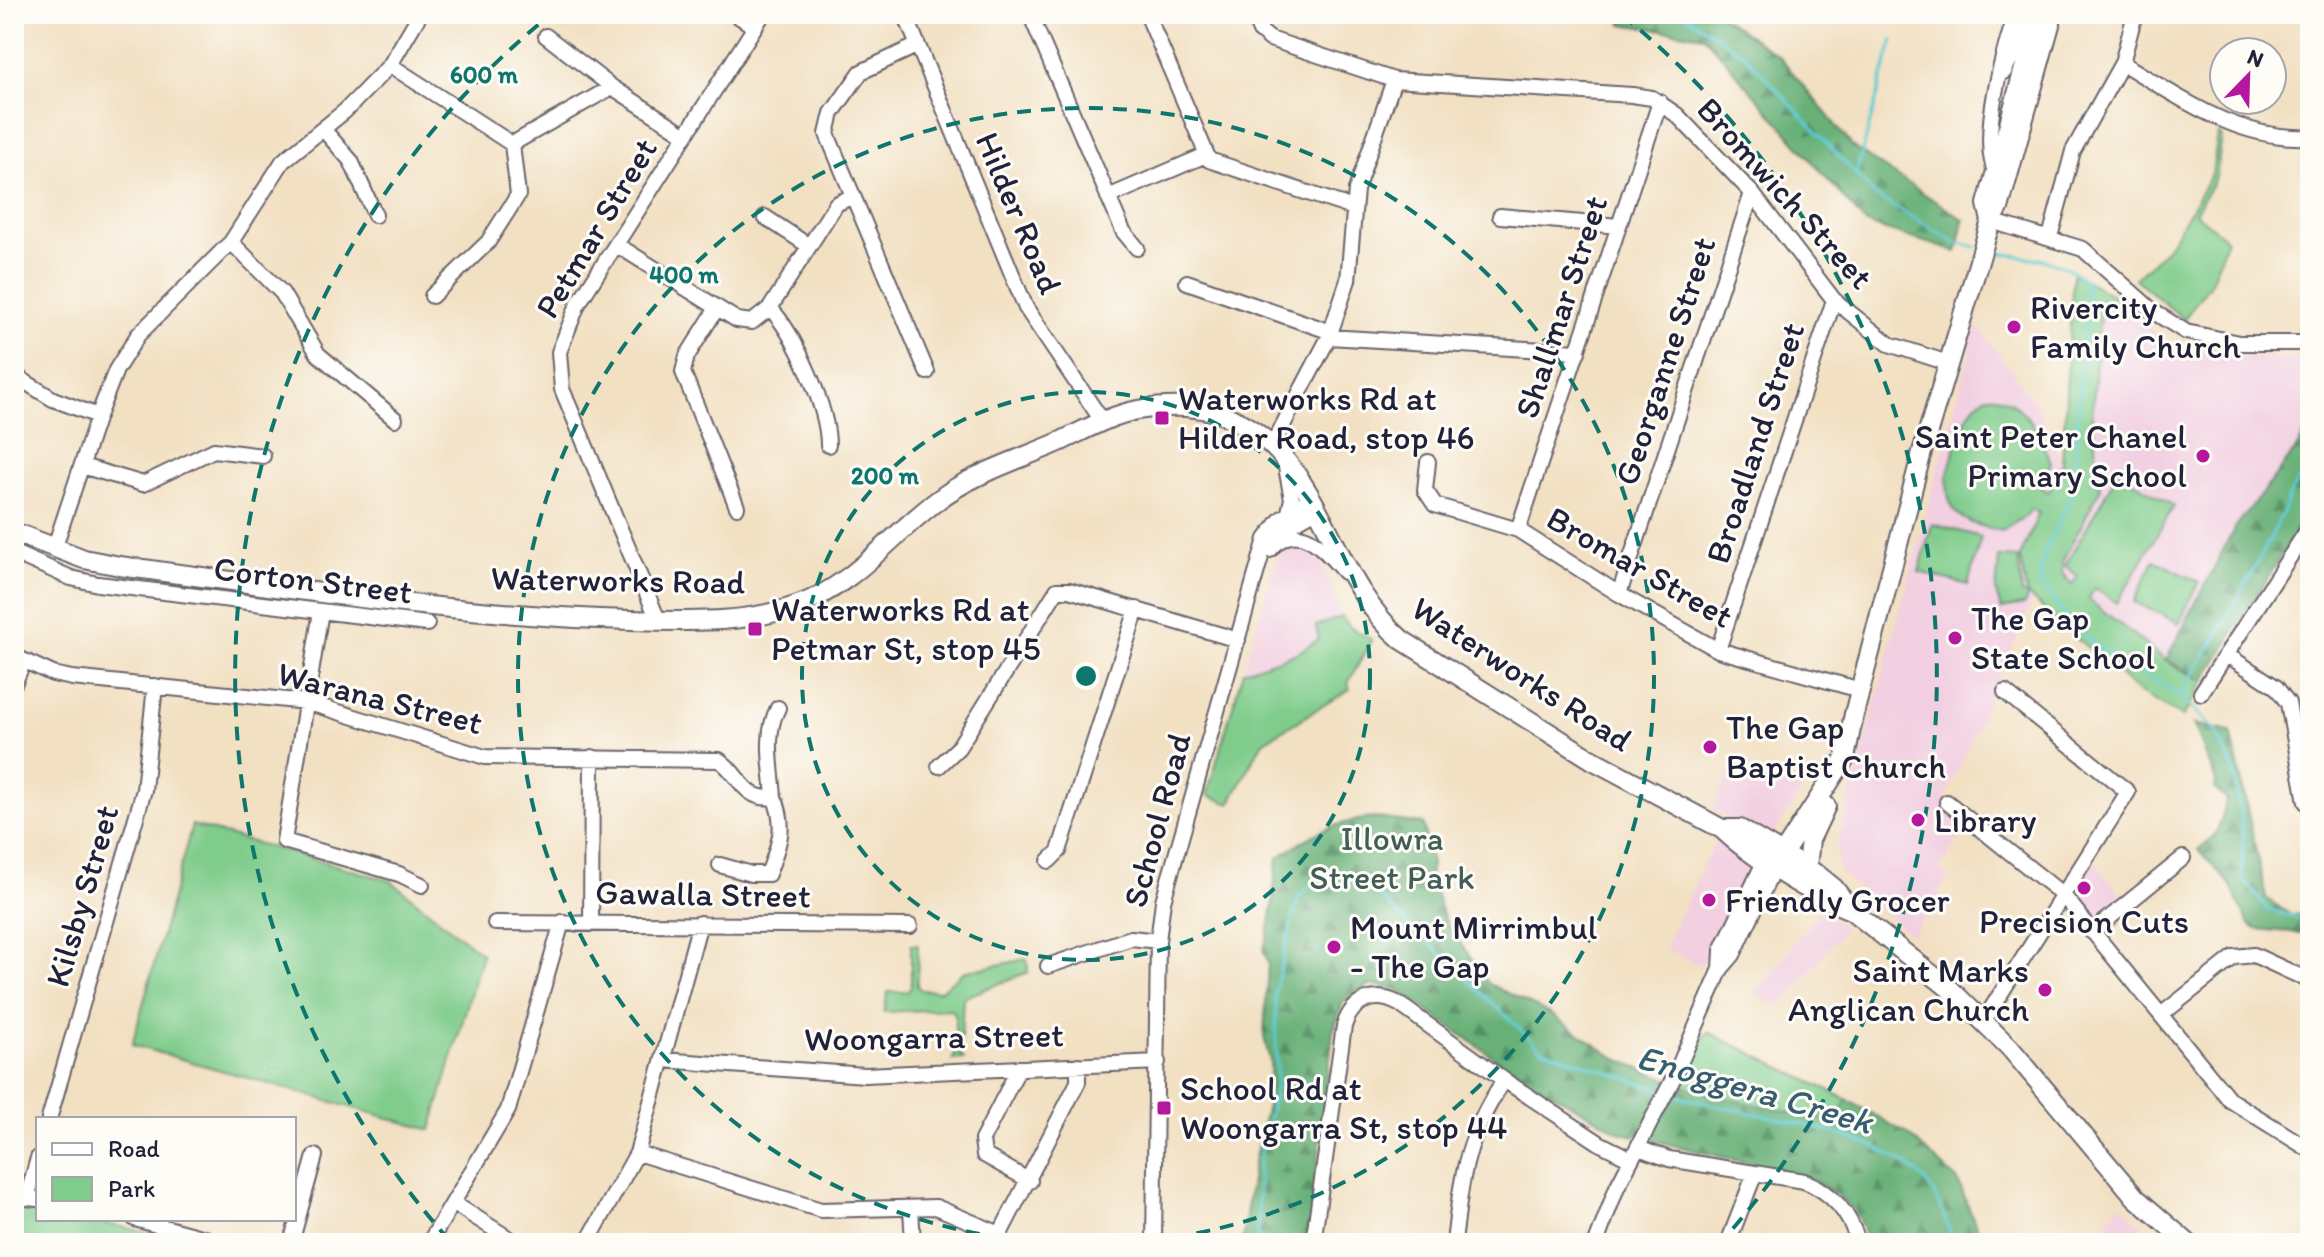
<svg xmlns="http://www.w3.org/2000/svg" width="2324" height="1257" font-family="Itim,sans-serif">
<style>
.built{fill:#f2cfe1}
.forest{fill:url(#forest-firs);stroke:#446959;stroke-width:2}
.green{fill:#7fcc8b;stroke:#507763;stroke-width:2}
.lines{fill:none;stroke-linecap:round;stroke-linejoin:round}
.stream{stroke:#5dcad2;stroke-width:3}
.minor-casing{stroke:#6b646a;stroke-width:18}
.major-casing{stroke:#6b646a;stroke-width:22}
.minor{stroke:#fff;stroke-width:14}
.major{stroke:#fff;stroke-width:18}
.ring{fill:none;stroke:#0f766e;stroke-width:4;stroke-dasharray:14 10}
.poi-dot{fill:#b5179e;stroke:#fdfcf7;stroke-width:3}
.labels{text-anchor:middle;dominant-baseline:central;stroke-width:6;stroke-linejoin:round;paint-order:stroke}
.street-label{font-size:34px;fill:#22223b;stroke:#fdfcf7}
.poi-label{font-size:34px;fill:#22223b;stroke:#fdfcf7;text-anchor:start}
.park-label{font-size:34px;fill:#435e57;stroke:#fdfcf7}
.water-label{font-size:36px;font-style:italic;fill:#375d70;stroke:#fdfcf7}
.centre{fill:#0f766e;stroke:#fdfcf7;stroke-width:4}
.ring-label{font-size:24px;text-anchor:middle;font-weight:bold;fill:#0f766e;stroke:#fdfcf7;stroke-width:6;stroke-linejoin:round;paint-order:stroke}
</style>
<defs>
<pattern id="forest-firs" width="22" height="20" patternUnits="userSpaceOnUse" patternTransform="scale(2)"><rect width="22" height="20" fill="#67b077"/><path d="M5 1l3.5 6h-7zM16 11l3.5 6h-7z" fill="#548f63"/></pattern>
</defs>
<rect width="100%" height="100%" fill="#fdfcf7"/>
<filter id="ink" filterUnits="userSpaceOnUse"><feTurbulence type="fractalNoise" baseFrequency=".0125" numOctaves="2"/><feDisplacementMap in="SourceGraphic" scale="16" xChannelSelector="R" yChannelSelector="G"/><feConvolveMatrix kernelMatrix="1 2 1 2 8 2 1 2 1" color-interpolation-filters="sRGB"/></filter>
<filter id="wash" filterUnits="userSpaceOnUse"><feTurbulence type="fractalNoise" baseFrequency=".006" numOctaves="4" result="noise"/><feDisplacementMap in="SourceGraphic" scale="32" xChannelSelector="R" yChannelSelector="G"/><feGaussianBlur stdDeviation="1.8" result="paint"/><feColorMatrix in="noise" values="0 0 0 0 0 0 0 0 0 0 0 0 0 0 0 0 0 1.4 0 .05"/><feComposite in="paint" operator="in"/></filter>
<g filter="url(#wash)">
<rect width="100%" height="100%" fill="#f2e0c2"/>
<path class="built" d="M2114 296 2164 340 2186 353 2310 360V513L2204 681 2173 666 2071 586 2062 573V562L2100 490 2092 417 2101 298 2112 301Z
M1977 325 2035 403 2062 463 2020 557 2024 592 2032 603 1943 804 1968 824 1940 869 1949 876 1912 936 1839 871 1836 848Z
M1292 544 1309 547 1318 555 1342 617 1316 626 1319 639 1297 653 1243 671 1277 558Z
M1734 762 1802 790 1774 833H1757L1712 810Z
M1715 842 1746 859 1749 869 1701 966 1664 948Z
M2094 860 2124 899 2102 916 2093 917 2074 893Z
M1821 909 1845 928 1782 1007 1755 994Z
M2121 1203 2143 1228 2133 1243H2113L2099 1231Z"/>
<path class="forest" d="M1627 14H1718L1780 57 1854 148 1964 220 1957 252 1866 224 1704 36 1621 24Z
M2310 424V509L2204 681 2166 660 2234 529 2295 451Z
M2194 724 2231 732 2266 898 2291 915 2310 914V934L2256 929 2248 923 2230 884 2198 850 2217 833 2227 800 2215 789 2216 782Z
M1377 818 1423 824 1431 864 1429 875 1440 907 1447 924 1489 984 1549 1013 1617 1059 1676 1083 1708 1032 1848 1100 1908 1134 1958 1181 1983 1243H1866C1862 1208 1835 1192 1806 1177L1622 1133 1513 1071 1397 989 1370 985 1343 1002 1333 1032 1308 1243H1242L1253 1166 1270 1092V1061L1264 1037 1268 963 1263 950C1273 926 1273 886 1278 858 1309 835 1339 819 1377 818Z"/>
<path class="green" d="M2218 134 2222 136 2216 177 2195 213 2227 239 2211 282 2184 319 2135 279 2168 247 2212 174Z
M2073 273 2114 296 2113 301 2101 299 2092 417 2100 490 2062 562V573L2072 585 2078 576 2065 566 2118 472 2174 506 2117 603 2095 588 2088 599 2173 666 2204 681 2183 717 2140 693 2028 596 2024 605 2001 609 1996 592 1999 557 2018 558 2022 593 2027 596 2020 557 2039 513 2030 509 2027 515 2002 531C1986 527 1962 524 1953 508 1941 487 1951 462 1957 442 1971 399 1989 376 2028 418 2038 429 2044 449 2051 462L2041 488 2049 492 2062 463Z
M1932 524 1981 537 1968 585 1919 572Z
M2154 560 2199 582 2179 623 2134 602Z
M1342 617 1350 627 1372 640 1348 683 1350 689 1262 743 1230 804 1207 795 1243 671 1297 653 1319 639 1316 626Z
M192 825 391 881 482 954 431 1130 132 1045Z
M911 945H918L917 986 921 990 940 991 963 972 1027 959 1028 972 963 998 960 1055 964 1059 952 1060 955 1055V1014L950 1009 884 1012 888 992H907L911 987Z
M1708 1032 1848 1100 1835 1122 1714 1096 1676 1083Z
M14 1205 38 1208V1219C93 1219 134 1228 187 1243H14Z"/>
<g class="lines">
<path class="stream" d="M1683 14 1745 55 1877 197 1956 242 1976 247
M1856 174 1893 39
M1991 251C2024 259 2065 256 2087 284L2073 491 2044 554 2040 582 2065 615 2095 645 2180 695 2216 732 2233 768 2243 834 2242 877 2268 910 2310 920
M2180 695C2214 643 2243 589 2272 535 2287 507 2286 493 2310 466
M1672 1094C1745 1118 1883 1125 1929 1186 1939 1200 1945 1220 1952 1236L1950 1243
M1258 1243 1259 1162 1277 1079 1275 990 1298 898 1314 880 1332 874 1365 883 1541 1049 1661 1090"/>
</g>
</g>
<g filter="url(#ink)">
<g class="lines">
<g class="minor-casing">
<path id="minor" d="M735 14 755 27
M905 14 1026 308 1103 422
M1030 14 1123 231 1137 248
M1147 14 1209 160 1353 208
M1253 14 1260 31 1270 39 1394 80 1632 95 1652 98 1677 115 1752 193 1834 300 1889 344 1948 363
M546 36 612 87 686 135
M916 46 861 72 832 113 827 134 927 372
M2122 63C2181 98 2238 141 2310 137
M390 65 512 144 612 87
M2004 72 2032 14
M323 129 351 161 375 215
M1996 173C1979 141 2003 47 2017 14
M1108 197 1206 155
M1500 216 1619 226
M765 217 809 246
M1991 221 2083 249 2154 312 2186 332 2239 343H2310
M2050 237 2073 151 2122 63 2135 14
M231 242 282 293 318 354 395 419
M617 245 737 320 752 322 770 308 836 204 853 196
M1187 282 1331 332
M432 296 488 242 518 195 512 144
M717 308 687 356 683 372 737 507
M770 308C795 334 828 408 828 445
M1329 337 1578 352
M14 375 53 399 98 416
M1273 444 1329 337 1348 280 1356 190 1394 80
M1285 462 1292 499 1289 512
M1428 462 1425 490 1435 505 1518 530 1619 594 1718 650 1860 690
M82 466 143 484 214 450 263 456
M1518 530 1660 102
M1276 539 1290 525 1318 509
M54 549 98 416 116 370 138 335 231 242 283 161 345 111 390 65 420 14
M1270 550C1298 516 1325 550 1344 572
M14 553 71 578 98 584 427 624
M1619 594 1752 193
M321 611 284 841 399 874 422 885
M658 620 562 389 559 352 578 304 763 14
M1718 650 1834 300
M2227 655 2276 687 2288 703 2306 802 2310 807
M14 656 53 674 72 678 306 702 485 757 719 760C739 772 743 802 774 797 787 826 779 845 768 874H751L720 865
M14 684 24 661
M2201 693 2310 526
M939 766 958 748 1057 590H1069L1238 640
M774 797C772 768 764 734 778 708
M1947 802 2063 895 2230 1100 2310 1150
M1049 861 1059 851 1137 609
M495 923 910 926
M591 923 592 757
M2092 932 2183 858
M1048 966 1131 938 1158 941
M1721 969 1722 950 1765 860
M2161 1015 2234 957 2254 955 2310 981
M1984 1020 2128 792 2005 692
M663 1060 865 1075 1158 1062
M1019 1068 982 1140 984 1155 1030 1181
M49 1119 144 790 155 686
M1638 1148 1669 1159 1804 1181C1831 1191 1851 1214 1858 1243
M637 1153 821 1210 936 1207 1000 1234 1078 1082V1065
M14 1197 38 1199
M27 1198 38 1158
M453 1203 516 1243
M911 1209 913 1243
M135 1219 222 1243
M291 1243 315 1156
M429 1243 508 1110 562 922
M587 1243 637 1153 700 923
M1154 1243 1158 941 1163 901 1266 539 1281 519 1312 497
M1313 1243 1344 1026C1352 1000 1375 991 1399 1004L1504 1080 1601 1144 1631 1159
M1454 1243C1462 1174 1465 1140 1504 1080
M1596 1243 1617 1187 1674 1077 1721 969 1733 955 1775 866
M1728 1243 1755 1173"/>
</g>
<g class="major-casing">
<path id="major" d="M1991 221 1987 204 2039 14
M14 532 84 559 120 566C289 588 460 616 631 620 687 621 744 625 798 605 853 586 892 534 938 500 972 474 1018 460 1057 443 1083 431 1110 415 1138 410 1163 406 1194 405 1218 413 1324 449 1324 574 1402 640L1591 759 1722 829C1750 856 1814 896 1851 910
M1722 829H1740L1818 875 1834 888 1851 910 1950 989 2010 1048 2136 1198 2188 1243
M1775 866 1845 758 1854 714 1922 452 1991 221 1999 208 2053 14
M1807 867 1810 840 1826 806"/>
</g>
<use href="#minor" class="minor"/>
<use href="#major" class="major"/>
</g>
</g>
<g class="ring">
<circle cx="1086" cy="676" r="284"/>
<path d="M1051 1243A568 568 0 1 1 1121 1243"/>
<path d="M449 1240A851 851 0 0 1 550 15M1622 15A851 851 0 0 1 1723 1240"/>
</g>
<g class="poi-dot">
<circle cx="2014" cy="327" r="8"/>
<rect x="1154" y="410" width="16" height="16" rx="4"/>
<circle cx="2203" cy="456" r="8"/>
<rect x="747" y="621" width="16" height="16" rx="4"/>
<circle cx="1955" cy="638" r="8"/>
<circle cx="1710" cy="747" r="8"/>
<circle cx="1918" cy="820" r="8"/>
<circle cx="2084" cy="888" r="8"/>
<circle cx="1709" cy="900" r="8"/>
<circle cx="1334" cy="947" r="8"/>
<circle cx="2045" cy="990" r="8"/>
<rect x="1156" y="1100" width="16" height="16" rx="4"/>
</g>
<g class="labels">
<g class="street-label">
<text transform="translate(1785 193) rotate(48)">Bromwich Street</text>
<text transform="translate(1019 213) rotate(67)">Hilder Road</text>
<text transform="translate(596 228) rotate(-59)">Petmar Street</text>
<text transform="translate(1561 307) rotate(-72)">Shallmar Street</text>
<text transform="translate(1665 361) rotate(-72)">Georganne Street</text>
<text transform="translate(1755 443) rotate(-72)">Broadland Street</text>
<text transform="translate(1640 567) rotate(30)">Bromar Street</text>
<text transform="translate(313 580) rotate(7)">Corton Street</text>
<text transform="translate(618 580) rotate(1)">Waterworks Road</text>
<text transform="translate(1522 674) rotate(33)">Waterworks Road</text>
<text transform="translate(380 698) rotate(14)">Warana Street</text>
<text transform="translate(1157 820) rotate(-75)">School Road</text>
<text transform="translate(703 894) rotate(1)">Gawalla Street</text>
<text transform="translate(82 896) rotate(-74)">Kilsby Street</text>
<text transform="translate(934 1037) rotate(-1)">Woongarra Street</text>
</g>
<g class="poi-label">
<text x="2030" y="307">Rivercity<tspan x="2030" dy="39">Family Church</tspan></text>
<text x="1178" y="398">Waterworks Rd at<tspan x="1178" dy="39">Hilder Road, stop 46</tspan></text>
<text x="2187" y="436" text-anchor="end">Saint Peter Chanel<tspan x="2187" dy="39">Primary School</tspan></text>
<text x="771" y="609">Waterworks Rd at<tspan x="771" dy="39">Petmar St, stop 45</tspan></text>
<text x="1971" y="618">The Gap<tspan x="1971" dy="39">State School</tspan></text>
<text x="1726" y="727">The Gap<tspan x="1726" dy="39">Baptist Church</tspan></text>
<text x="1934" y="820">Library</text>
<text x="1725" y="900">Friendly Grocer</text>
<text x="2084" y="921" text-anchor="middle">Precision Cuts</text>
<text x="1350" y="927">Mount Mirrimbul<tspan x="1350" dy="39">- The Gap</tspan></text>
<text x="2029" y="970" text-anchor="end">Saint Marks<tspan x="2029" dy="39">Anglican Church</tspan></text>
<text x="1180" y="1088">School Rd at<tspan x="1180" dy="39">Woongarra St, stop 44</tspan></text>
</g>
<g class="park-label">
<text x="1392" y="838">Illowra<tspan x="1392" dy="39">Street Park</tspan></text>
</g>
<g class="water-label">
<text transform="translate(1755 1089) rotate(16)">Enoggera Creek</text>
</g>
</g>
<circle cx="1086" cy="676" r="12" class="centre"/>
<g class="ring-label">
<text x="484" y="83">600 m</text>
<text x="684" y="283">400 m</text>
<text x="885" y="484">200 m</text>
</g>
<rect width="2324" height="1257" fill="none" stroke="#fdfcf7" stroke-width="48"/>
<rect x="36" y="1117" width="260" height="104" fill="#fdfcf7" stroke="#a5a5ac" stroke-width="2"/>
<rect x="52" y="1143" width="40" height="12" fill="#ffffff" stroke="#a5a5ac" stroke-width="2"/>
<text x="108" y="1157" font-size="24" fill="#22223b">Road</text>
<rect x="52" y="1177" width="40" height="24" fill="#7fcc8b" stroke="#a5a5ac" stroke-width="2"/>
<text x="108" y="1197" font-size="24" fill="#22223b">Park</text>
<g transform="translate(2248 76) rotate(23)"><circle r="38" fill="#fdfcf7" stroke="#a5a5ac" stroke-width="2"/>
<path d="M0-6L14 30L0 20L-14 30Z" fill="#b5179e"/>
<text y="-12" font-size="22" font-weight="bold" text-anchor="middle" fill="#22223b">N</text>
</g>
</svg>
